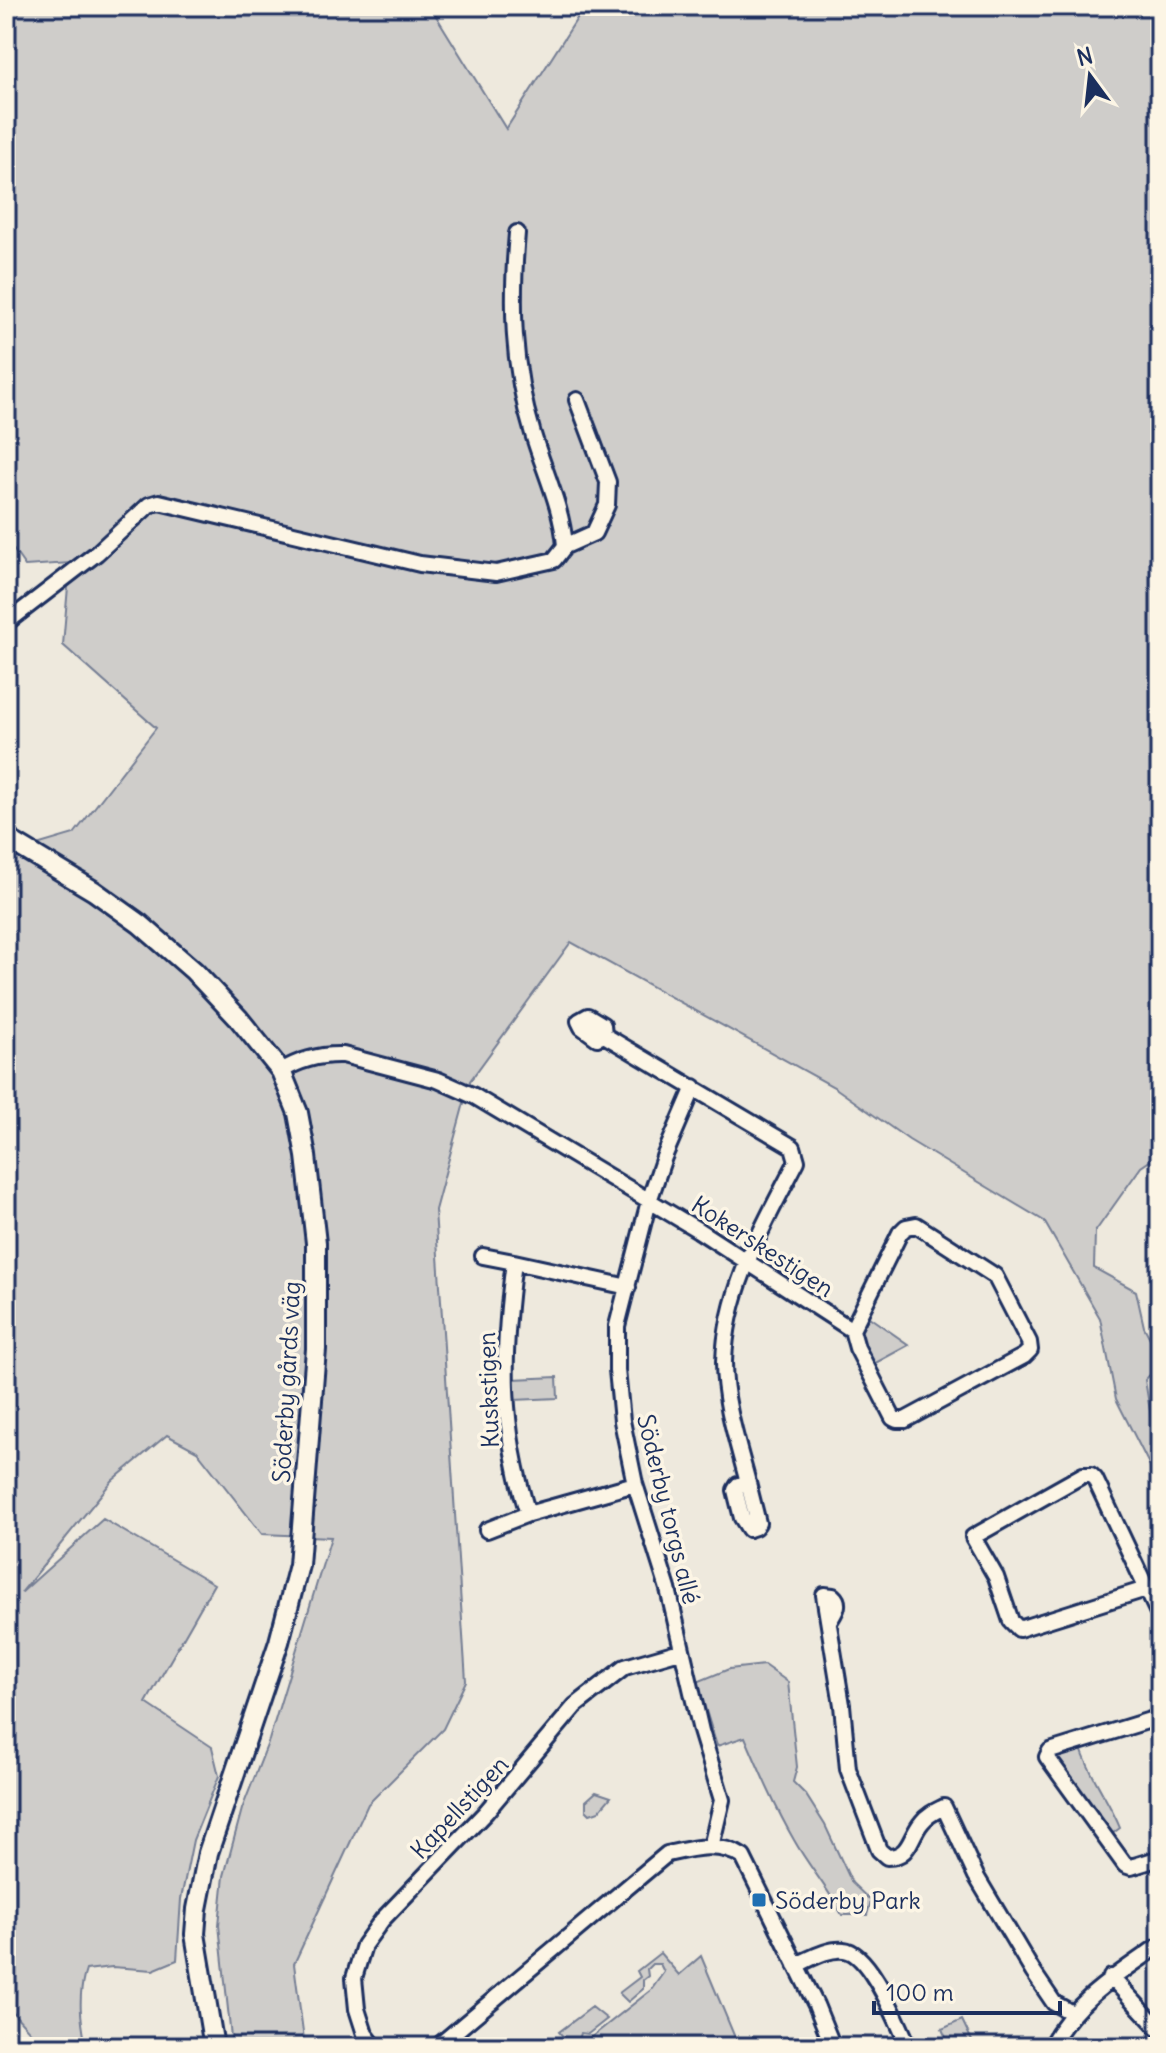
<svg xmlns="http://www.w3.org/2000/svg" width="1166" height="2053" font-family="Delius,sans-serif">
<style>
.green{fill:#cfcdca;stroke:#757e94;stroke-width:2}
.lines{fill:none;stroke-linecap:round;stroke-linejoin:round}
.street-casing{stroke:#1b2f5e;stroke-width:20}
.secondary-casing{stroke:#1b2f5e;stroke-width:24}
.street{stroke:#fcf5e5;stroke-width:14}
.secondary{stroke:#fcf5e5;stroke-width:18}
.poi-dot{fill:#1f6fb2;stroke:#fcf5e5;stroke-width:3}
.labels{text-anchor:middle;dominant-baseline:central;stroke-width:7;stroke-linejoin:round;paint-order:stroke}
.street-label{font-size:24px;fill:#1b2f5e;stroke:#fcf5e5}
.poi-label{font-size:24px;fill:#1b2f5e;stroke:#fcf5e5;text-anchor:start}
</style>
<rect width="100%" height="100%" fill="#eee9dd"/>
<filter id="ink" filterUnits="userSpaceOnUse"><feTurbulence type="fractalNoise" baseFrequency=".0125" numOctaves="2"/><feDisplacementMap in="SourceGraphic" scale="16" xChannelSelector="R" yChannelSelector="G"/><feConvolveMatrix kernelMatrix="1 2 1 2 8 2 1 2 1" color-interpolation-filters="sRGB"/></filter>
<g filter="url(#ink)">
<path class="green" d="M6 6H430L506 129 585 6H1160V1154L1141 1167 1095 1232 1094 1268 1136 1291 1144 1327 1160 1357V1364L1145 1380 1152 1423 1160 1427V1486L1116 1399 1100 1318 1044 1221 909 1140 834 1087 571 942 470 1081 435 1210 466 1681 443 1729 368 1804 294 1964 305 2047H232L219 1925 224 1876 242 1809 269 1740 331 1537 262 1534 197 1451 167 1435 112 1481 21 1593 103 1519 214 1584 146 1703 212 1747 219 1776 193 1840 181 1899 177 1960 153 1970 112 1967 86 1970C77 1996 81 2021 86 2047H44L6 2005V854L74 834 156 728 63 645 70 563 25 566 6 539Z
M869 1317 909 1345 870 1366 859 1335Z
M557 1377 558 1398 514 1400 513 1379Z
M764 1665 788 1682 797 1767 793 1782 806 1795 825 1825 852 1883 871 1901 867 1915H842C828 1888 809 1867 794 1840 775 1807 760 1772 745 1737L717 1746 697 1682 729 1669Z
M1081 1748C1090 1777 1109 1800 1120 1828L1109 1836 1056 1764 1059 1754Z
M596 1792 611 1797 599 1811 590 1814 586 1810V1801Z
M660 1953 679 1975 701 1956 738 2045 732 2047H558L580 2046 651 1990 664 1972 660 1964H652L647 1969 648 1976 643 1980V1989L628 2002 619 1993 640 1977 637 1971Z
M592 2007 607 2019 588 2034 581 2033 579 2040H566L559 2032Z
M962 2020 975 2047H950L942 2029Z"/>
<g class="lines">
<g class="street-casing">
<path id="street" d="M565 546 594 533 607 505 608 482 577 400
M6 623 97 553 149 505 159 502 420 564 496 573 554 560 565 546C562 507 544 471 533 434 512 366 511 303 517 233
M604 1035 597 1038 582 1027 579 1021 588 1016 603 1025 604 1035 793 1147 797 1161C764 1225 726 1288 724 1362 724 1403 738 1444 748 1483L738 1485 735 1490 742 1518 749 1529 755 1527 758 1523 748 1483
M281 1071C301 1059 320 1054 343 1055L438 1080 474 1096 698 1230 852 1330 857 1348 893 1418 897 1420H905L1024 1356 1030 1350 1029 1342 995 1276 916 1225 906 1227 900 1233 852 1330
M694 1087 664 1157 649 1201 617 1326V1370L622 1421 635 1484 668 1589 701 1731 722 1800 711 1847
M483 1256 514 1262
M628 1287 514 1262C502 1354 500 1425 528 1514L635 1484
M487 1530 528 1514
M1146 1589 1019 1629 1011 1621 996 1577 973 1537 1083 1475H1091L1095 1479 1160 1617
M829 1622C834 1613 842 1604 833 1596L824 1595 842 1705 848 1769 879 1850 887 1857C911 1857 909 1837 922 1822 928 1814 936 1811 944 1807L976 1876 1033 1972 1054 2003 1072 2013
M1160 1717 1050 1751 1047 1757 1125 1865 1131 1867 1160 1858
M796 1965C810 1959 828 1948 844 1950 870 1952 898 2024 909 2047
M1111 1977 1160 2030
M375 2047 365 2034 357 2009 354 1978 364 1945 382 1920 485 1813 575 1706 625 1667 680 1651
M437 2047 667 1854C693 1848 720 1841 743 1857L816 2005 833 2047
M1050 2047C1075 2001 1115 1976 1157 1947"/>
</g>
<g class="secondary-casing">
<path id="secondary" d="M6 838 94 891 140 924 194 971 239 1019 281 1071 298 1113 306 1156 316 1243V1349L299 1565 279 1642 208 1853 197 1909 195 1934 214 2047"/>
</g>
<use href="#street" class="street"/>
<use href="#secondary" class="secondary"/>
</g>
</g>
<rect class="poi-dot" x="751" y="1892" width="16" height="16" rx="4"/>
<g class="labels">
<g class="street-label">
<text transform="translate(763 1246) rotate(33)">Kokerskestigen</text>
<text transform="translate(286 1382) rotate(-87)">Söderby gårds väg</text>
<text transform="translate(488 1390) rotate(-92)">Kuskstigen</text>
<text transform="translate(669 1509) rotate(76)">Söderby torgs allé</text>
<text transform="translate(459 1807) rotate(-47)">Kapellstigen</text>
</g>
<g class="poi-label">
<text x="775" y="1900">Söderby Park</text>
</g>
</g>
<rect width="1166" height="2053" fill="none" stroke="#fcf5e5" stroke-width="32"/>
<rect x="16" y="16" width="1134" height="2021" fill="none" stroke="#1b2f5e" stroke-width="3" filter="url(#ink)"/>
<g transform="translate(1090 76) rotate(345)" stroke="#fcf5e5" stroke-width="6" paint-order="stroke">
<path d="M0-6L14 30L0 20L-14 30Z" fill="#1b2f5e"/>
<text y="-12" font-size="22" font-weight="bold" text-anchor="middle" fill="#1b2f5e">N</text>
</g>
<path d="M874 2001v12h186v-12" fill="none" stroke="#1b2f5e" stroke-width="4"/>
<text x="886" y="2001" font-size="24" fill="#1b2f5e" stroke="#fcf5e5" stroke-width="6" paint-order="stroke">100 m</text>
</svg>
